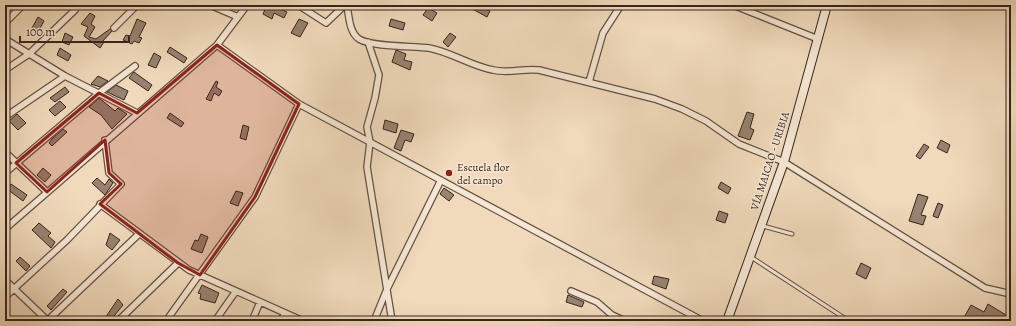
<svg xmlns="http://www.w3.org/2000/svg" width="1016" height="326" font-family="Alegreya,serif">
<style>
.building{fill:#978370;stroke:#36251e}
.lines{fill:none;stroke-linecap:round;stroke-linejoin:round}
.lane-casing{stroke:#645245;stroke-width:5}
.street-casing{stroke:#645245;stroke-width:8}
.secondary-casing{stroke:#36251e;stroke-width:10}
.lane{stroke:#f5e7d3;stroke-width:3}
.street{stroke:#f5e7d3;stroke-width:5.5}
.secondary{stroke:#f5e7d3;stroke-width:8}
.marked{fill:#8f2418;fill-opacity:0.2;stroke:#8f2418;stroke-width:3;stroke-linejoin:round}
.poi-dot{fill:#8f2418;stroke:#f5e7d3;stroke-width:1.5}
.labels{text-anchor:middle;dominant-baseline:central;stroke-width:3;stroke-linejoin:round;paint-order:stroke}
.street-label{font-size:11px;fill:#36251e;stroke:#f5e7d3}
.poi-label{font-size:11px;fill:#36251e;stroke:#f5e7d3;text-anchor:start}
</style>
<rect width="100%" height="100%" fill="#f0dabb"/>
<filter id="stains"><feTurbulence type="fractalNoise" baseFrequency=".005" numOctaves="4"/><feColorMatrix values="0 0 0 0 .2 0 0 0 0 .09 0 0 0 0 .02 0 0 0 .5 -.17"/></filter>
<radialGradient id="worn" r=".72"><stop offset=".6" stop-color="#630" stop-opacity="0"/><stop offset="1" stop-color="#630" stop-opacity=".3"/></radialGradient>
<path class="building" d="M267 5H278L277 7 287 12 284 18 274 13 272 19 263 14Z
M465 5H485L483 8 490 11 487 17Z
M428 8 437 13 432 21 423 15Z
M90 13 95 16 91 24 95 27 89 37 96 39 110 29 112 31 102 42H104L100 48 84 36 88 27 81 24Z
M38 17 44 21 38 32 32 28Z
M137 19 146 23 139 37 142 38 139 43 134 41 132 44 123 40 126 35 130 36Z
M299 19 308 23 300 37 291 33Z
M391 19 405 23 403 30 389 26Z
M65 33 73 37 69 45 62 42Z
M450 33 456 37 448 47 443 42Z
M170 47 187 58 184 63 167 52Z
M60 48 71 55 68 61 57 55Z
M396 50 406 54 404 60 412 62 410 70 392 62Z
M154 53 161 57 156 68 148 65Z
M134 72 152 85 148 91 129 78Z
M98 76 108 81 100 87 91 84Z
M216 81 218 82 216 87 222 91 219 96 214 93 211 101 206 99Z
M116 85 128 91 124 100 107 92Z
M65 87 69 92 55 102 50 98Z
M99 98 115 111 118 108 127 114 112 129 101 115 89 107Z
M60 101 66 107 55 116 49 110Z
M747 112 754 114 750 128 754 130 750 140 738 136Z
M170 113 184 123 181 127 167 118Z
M17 114 26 123 18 130 9 121Z
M385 120 398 124 396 133 383 129Z
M243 125 249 127 246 140 240 138Z
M63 129 67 132 52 146 49 143 52 139Z
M401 130 414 134 411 142 405 140 401 151 394 148Z
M941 140 950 145 947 153 937 148Z
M924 144 929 147 920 159 916 156Z
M43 168 51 175 45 182 37 175Z
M97 178 105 185 109 179 113 183 105 195 92 183Z
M721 182 731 188 728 194 718 188Z
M11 184 27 195 23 201 7 189Z
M444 188 454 195 449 201 440 194Z
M236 191 243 193 238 206 230 203Z
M918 194 928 197 921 215 926 216 923 225 909 221Z
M938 203 943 205 938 218 933 216Z
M719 211 728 214 725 223 716 220Z
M39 223 51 233 48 236 55 242 51 248 32 230Z
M110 233 120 240 112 250 106 245Z
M201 234 208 237 202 253 191 249 195 240 198 241Z
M20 257 30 266 26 271 16 261Z
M861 263 871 268 866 279 856 274Z
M654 276 669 279 666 289 652 284Z
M202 285 219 293 215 303 200 299 201 294 198 293Z
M63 289 67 292 51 310 47 306Z
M568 295 584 302 582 307 566 302Z
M118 299 123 305 110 321H103Z
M988 304 1006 315 1003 321H962L971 305 984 312Z"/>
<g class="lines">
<g class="lane-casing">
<path id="lane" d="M763 226 792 234
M751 257 849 321"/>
</g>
<g class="street-casing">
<path id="street" d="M210 5 238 17
M298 5 326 23 345 5
M347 5C349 16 349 32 359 39 372 47 412 46 429 48 451 52 471 66 493 70 508 74 523 68 539 70L655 99 682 109 706 121 739 144 784 162 985 288 1011 294
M733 5 818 39
M5 23 23 5
M114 28 137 5
M5 39 65 76 137 113
M368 42 379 75 375 98 367 127 370 142 367 167 392 321
M217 45 299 104 703 321
M5 70 29 54 75 10
M589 82 603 33 621 5
M5 117 65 76
M5 152 47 192
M5 173 99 93 135 66
M100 204 189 270 303 321
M5 229 217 45 247 5
M5 280 48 321
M571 291 597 302 612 315 625 321
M5 297 67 240 121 184 109 173 105 140
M47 321 139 234
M118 321 178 263
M166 321 255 197 299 104
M215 321 236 291
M252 321 260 302
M281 321 285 313
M374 321 387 289 441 180"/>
</g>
<g class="secondary-casing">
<path id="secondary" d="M727 321 784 162 827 5"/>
</g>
<use href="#lane" class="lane"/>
<use href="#street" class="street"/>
<use href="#secondary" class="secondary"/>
</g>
<path class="marked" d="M217 45 299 104 255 197 200 275 178 263 100 204 121 184 109 173 105 140 47 192 16 163 99 93 137 113Z"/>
<circle class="poi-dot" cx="449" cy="173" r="4"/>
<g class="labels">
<g class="street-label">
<text transform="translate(770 161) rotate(-72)">VÍA MAICAO - URIBIA</text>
</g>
<g class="poi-label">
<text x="457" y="167">Escuela flor<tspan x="457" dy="13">del campo</tspan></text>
</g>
</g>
<rect width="1016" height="326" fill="none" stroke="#f0dabb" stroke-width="20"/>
<rect x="6" y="6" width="1004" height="314" fill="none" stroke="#36251e" stroke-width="2"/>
<rect x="10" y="10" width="996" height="306" fill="none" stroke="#36251e"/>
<path d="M20 36v6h109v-6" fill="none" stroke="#36251e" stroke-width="2"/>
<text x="26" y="36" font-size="12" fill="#36251e" stroke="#f5e7d3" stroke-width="3" paint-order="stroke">100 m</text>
<rect width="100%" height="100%" filter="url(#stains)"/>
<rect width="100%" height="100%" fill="url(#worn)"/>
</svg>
